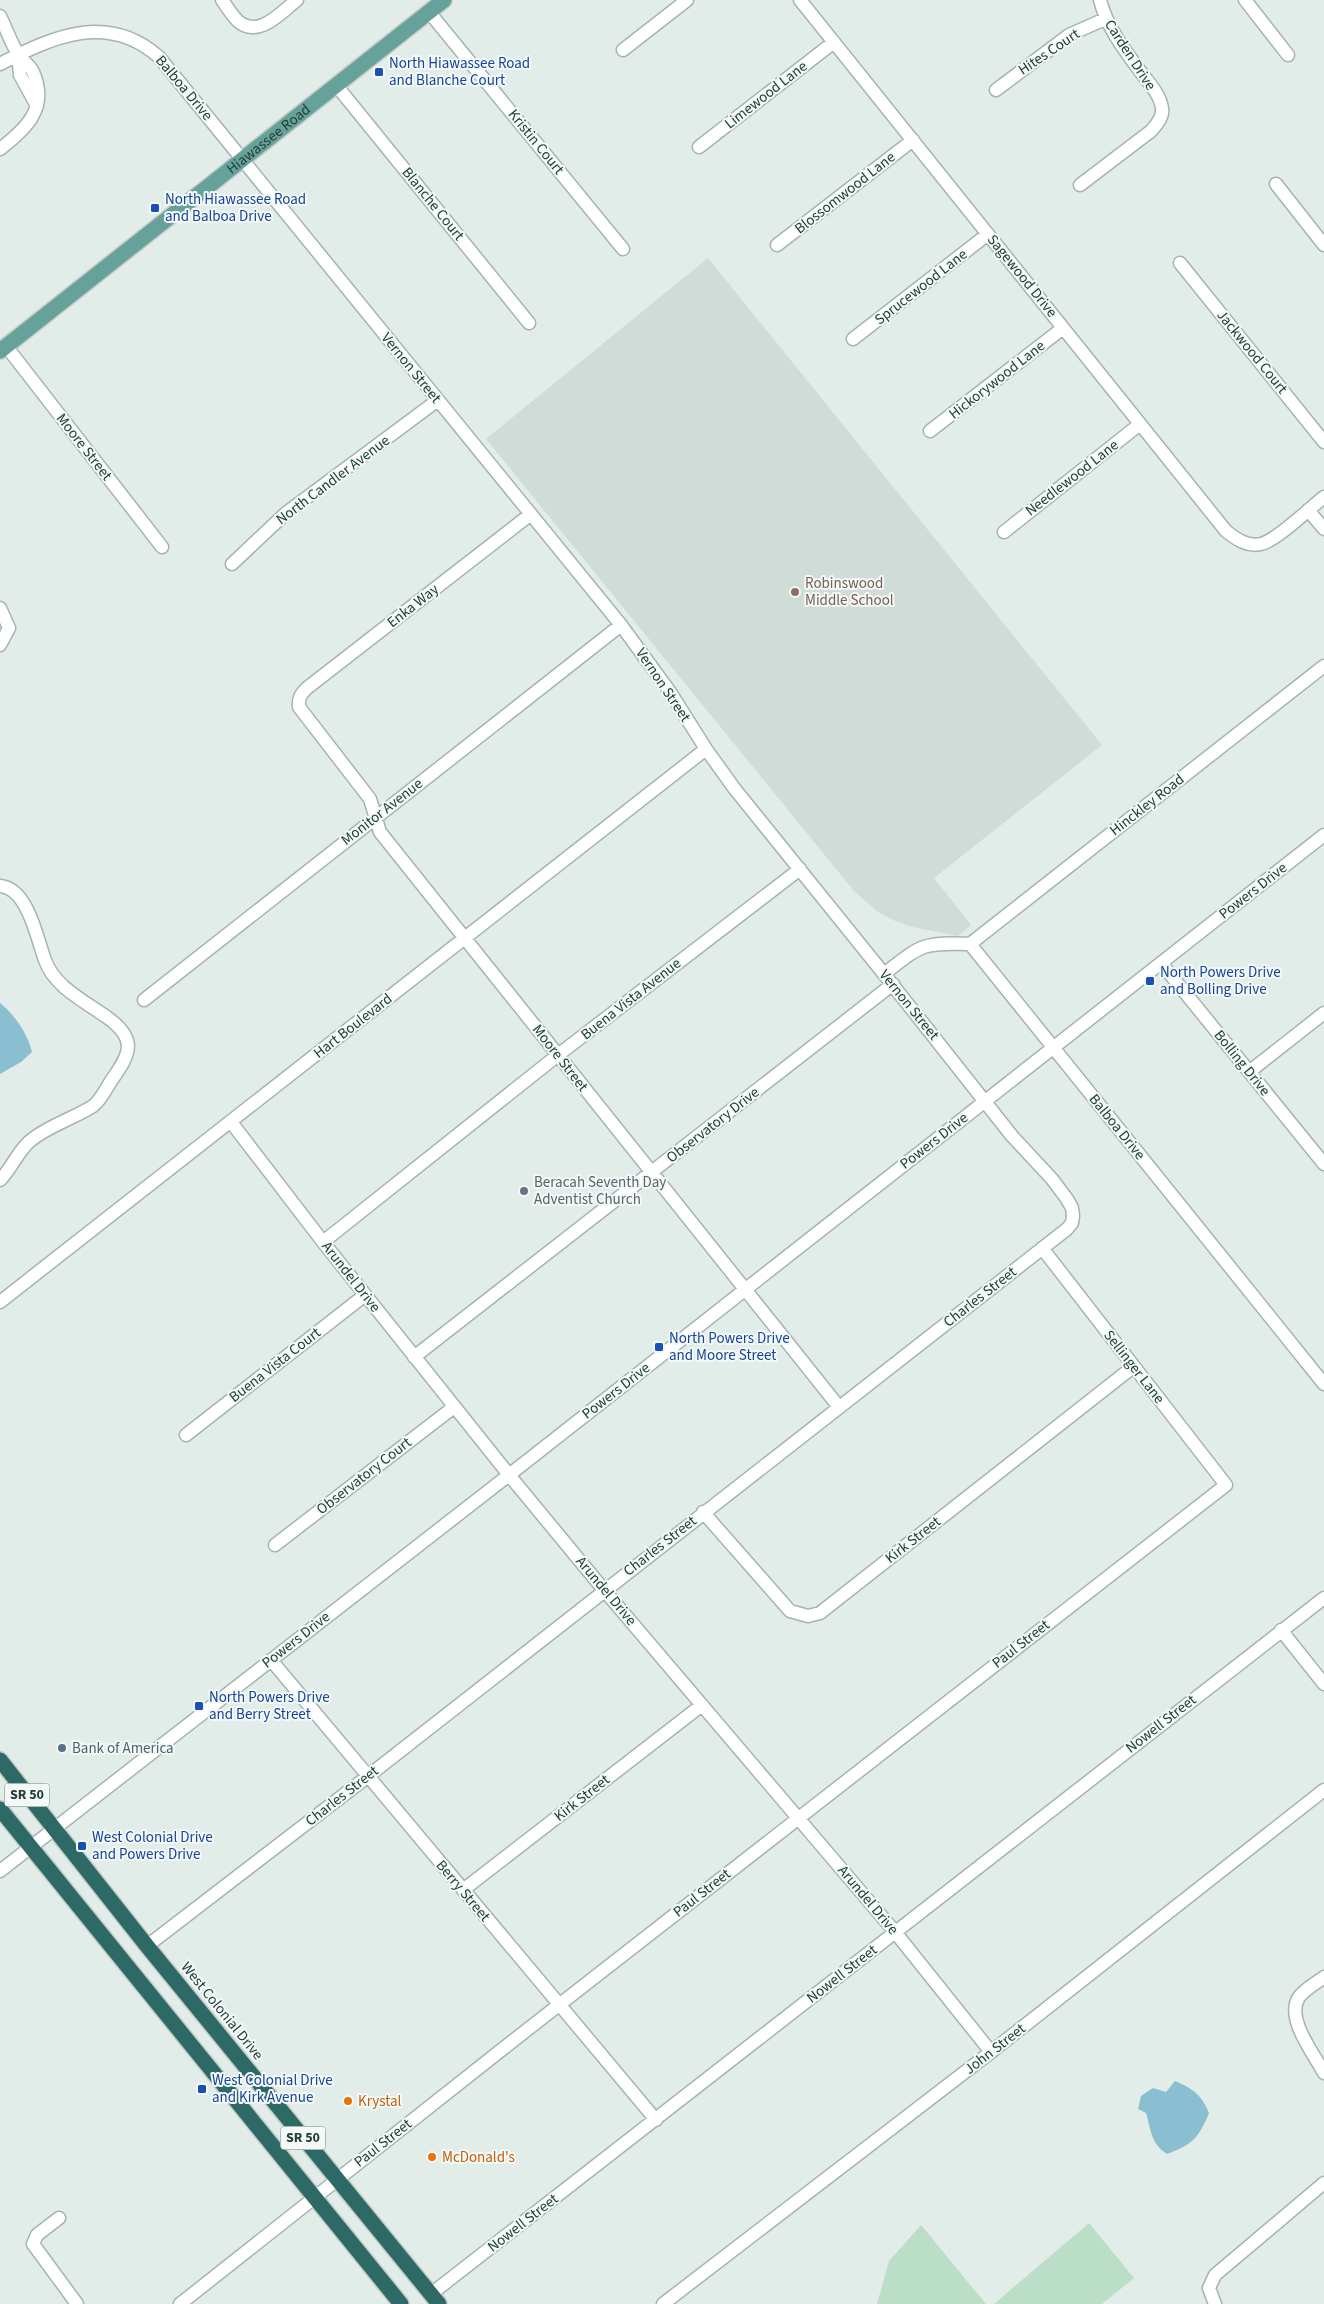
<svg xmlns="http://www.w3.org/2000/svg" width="1324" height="2304" font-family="'Source Sans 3',sans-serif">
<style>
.built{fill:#d0dcd8}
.green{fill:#bbdec9}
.water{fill:#8abed1}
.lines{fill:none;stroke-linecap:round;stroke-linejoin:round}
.minor-casing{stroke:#a5b4b1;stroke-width:15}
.major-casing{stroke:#c1c9c8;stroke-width:18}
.highway-casing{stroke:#c1c9c8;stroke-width:18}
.minor{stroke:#fff;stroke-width:12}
.major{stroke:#67a29a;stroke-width:15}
.highway{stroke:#2e6a65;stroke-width:15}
.transit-dot{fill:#1a4fb4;stroke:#f3f9f7;stroke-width:2}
.education-dot{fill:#8d6e63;stroke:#f3f9f7;stroke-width:2}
.worship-dot{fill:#6b7280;stroke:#f3f9f7;stroke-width:2}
.service-dot{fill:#5c6f8a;stroke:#f3f9f7;stroke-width:2}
.food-dot{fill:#e8710a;stroke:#f3f9f7;stroke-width:2}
.labels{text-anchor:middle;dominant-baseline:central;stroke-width:4;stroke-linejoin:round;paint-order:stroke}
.shield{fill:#f3f9f7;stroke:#617672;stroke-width:1}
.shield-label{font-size:14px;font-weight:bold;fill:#223e39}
.street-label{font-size:15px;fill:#223e39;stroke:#f3f9f7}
.transit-label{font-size:15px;fill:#164399;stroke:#f3f9f7;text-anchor:start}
.education-label{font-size:15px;fill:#785e54;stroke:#f3f9f7;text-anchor:start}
.worship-label{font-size:15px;fill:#5b616d;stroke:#f3f9f7;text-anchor:start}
.service-label{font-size:15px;fill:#4e5e75;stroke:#f3f9f7;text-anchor:start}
.food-label{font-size:15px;fill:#c56008;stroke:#f3f9f7;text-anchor:start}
</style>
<rect width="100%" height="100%" fill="#e2ece9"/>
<path class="built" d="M708 258 1102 745 934 878 971 925 958 936 912 927 893 920 878 912 854 891 486 439Z"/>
<path class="green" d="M1089 2223 1134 2278 1102 2304H994Z
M921 2225 986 2304H877L889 2261Z"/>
<path class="water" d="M0 1003C14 1014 28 1034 32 1052L21 1062 0 1074Z
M1175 2081C1192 2088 1202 2095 1209 2113 1198 2139 1193 2144 1167 2154 1151 2144 1151 2130 1146 2113L1138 2109 1141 2096 1153 2088 1166 2092Z"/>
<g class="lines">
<g class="minor-casing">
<path id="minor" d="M222 0C227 7 233 17 239 22 260 38 281 12 297 0
M800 0 1226 531C1236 539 1247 547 1261 544 1276 541 1310 508 1324 497
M1245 0 1288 55
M429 12 623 249
M0 16C6 28 11 43 18 54 22 61 30 65 33 72 49 108 26 129 0 149
M623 50 687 0
M18 55 20 75 37 106
M0 64C54 36 108 12 159 57L621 625 670 692 706 749 734 788 884 974 1012 1136 1052 1179 1067 1199 1072 1208 1073 1216 1072 1223 1067 1229 367 1777 147 1946
M336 85 529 323
M996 90 1069 35 1105 19
M699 147 834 42
M1276 184 1324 245
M1080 185 1151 131C1156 125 1164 117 1162 108 1160 94 1148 82 1140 71 1123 48 1107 27 1100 0
M777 245 913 140
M1180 263 1324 442
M853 339 988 234
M6 346 162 547
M930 431 1063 328
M1308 510 1324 529
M531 514 307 688C301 694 298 698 299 707L370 799 380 832 839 1407
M1004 532 1140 424
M232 564 286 513 438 400
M0 608 9 628 0 645
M0 886C28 888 37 939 45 960 54 987 86 1002 108 1018 138 1040 130 1054 111 1081 106 1089 101 1100 93 1106 73 1119 49 1125 30 1141 18 1151 12 1168 0 1180
M970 944 1324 666
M1161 963 1324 1164
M884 974C921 945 922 942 970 944L1324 1384
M144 1000 621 625
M1249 1072 1324 1013
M231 1122 323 1242 514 1481 604 1590 895 1932 991 2052
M323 1242 558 1055 800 869
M0 1302 706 749
M414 1357 893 984
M186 1435 365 1295
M703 1512 790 1611 808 1616 820 1613 1133 1367
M275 1545 454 1407
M1281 1630 1324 1684
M271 1660 656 2120
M0 1871 509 1475 1324 835
M463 1890 702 1705
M1324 1977C1316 1983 1305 1989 1299 1997 1285 2018 1314 2054 1324 2073
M59 2218 37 2235 33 2244 77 2304
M431 2294 1324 1598
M180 2304 514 2040 1226 1485 1042 1248
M663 2304 991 2052 1324 1790
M1215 2304 1209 2288 1215 2275 1324 2183"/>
</g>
<g class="major-casing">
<g id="major">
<path id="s1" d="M0 351 444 0"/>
</g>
</g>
<g class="highway-casing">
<path id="highway" d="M0 1760 147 1946 439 2304
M0 1809 401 2304"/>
</g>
<use href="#minor" class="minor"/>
<use href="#major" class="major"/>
<use href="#highway" class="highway"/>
</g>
<g class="transit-dot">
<rect x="374" y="67" width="10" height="10" rx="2.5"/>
<rect x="150" y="203" width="10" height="10" rx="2.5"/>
<rect x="1145" y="976" width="10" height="10" rx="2.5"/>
<rect x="654" y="1342" width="10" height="10" rx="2.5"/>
<rect x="194" y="1701" width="10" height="10" rx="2.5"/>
<rect x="77" y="1841" width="10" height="10" rx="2.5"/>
<rect x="197" y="2084" width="10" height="10" rx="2.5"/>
</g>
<circle class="education-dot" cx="795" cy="592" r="5"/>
<circle class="worship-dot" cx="524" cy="1191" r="5"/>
<circle class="service-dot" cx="62" cy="1748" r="5"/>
<g class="food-dot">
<circle cx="348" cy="2101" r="5"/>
<circle cx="432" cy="2157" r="5"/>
</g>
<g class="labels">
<g class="shield">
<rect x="4.5" y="1783.5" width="45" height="23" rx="4"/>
<rect x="280.5" y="2126.5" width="45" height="23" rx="4"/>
</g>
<g class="shield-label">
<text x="27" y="1795">SR 50</text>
<text x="303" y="2138">SR 50</text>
</g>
<g class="street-label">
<text transform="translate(1049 52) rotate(-34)">Hites Court</text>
<text transform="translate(1130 55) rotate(57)">Carden Drive</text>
<text transform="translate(184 88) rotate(50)">Balboa Drive</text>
<text transform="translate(766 95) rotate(-38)">Limewood Lane</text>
<text stroke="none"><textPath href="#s1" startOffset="342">Hiawassee Road</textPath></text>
<text transform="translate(536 142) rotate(51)">Kristin Court</text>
<text transform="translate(845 193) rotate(-38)">Blossomwood Lane</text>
<text transform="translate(433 204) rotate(51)">Blanche Court</text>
<text transform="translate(1022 276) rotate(51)">Sagewood Drive</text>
<text transform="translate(921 287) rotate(-38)">Sprucewood Lane</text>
<text transform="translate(1252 352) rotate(51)">Jackwood Court</text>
<text transform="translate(411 368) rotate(51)">Vernon Street</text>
<text transform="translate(997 380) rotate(-38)">Hickorywood Lane</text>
<text transform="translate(84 447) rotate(52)">Moore Street</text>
<text transform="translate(1072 478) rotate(-38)">Needlewood Lane</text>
<text transform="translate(333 480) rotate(-37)">North Candler Avenue</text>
<text transform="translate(413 606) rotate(-38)">Enka Way</text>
<text transform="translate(663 685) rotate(56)">Vernon Street</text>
<text transform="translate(1147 805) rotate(-38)">Hinckley Road</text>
<text transform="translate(382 812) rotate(-38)">Monitor Avenue</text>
<text transform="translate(1253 891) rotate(-38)">Powers Drive</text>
<text transform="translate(631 999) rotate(-38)">Buena Vista Avenue</text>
<text transform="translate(909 1005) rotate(51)">Vernon Street</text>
<text transform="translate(353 1026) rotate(-38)">Hart Boulevard</text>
<text transform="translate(560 1058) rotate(52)">Moore Street</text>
<text transform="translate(1242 1063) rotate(51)">Bolling Drive</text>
<text transform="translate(713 1125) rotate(-38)">Observatory Drive</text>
<text transform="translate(1117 1127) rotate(51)">Balboa Drive</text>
<text transform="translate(934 1141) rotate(-38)">Powers Drive</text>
<text transform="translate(351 1277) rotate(52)">Arundel Drive</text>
<text transform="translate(980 1297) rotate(-38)">Charles Street</text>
<text transform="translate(275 1365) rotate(-38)">Buena Vista Court</text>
<text transform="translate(1134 1367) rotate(52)">Sellinger Lane</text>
<text transform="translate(616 1391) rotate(-38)">Powers Drive</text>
<text transform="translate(364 1476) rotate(-38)">Observatory Court</text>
<text transform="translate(913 1540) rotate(-38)">Kirk Street</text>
<text transform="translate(660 1546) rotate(-38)">Charles Street</text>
<text transform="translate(606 1591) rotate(50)">Arundel Drive</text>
<text transform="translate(296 1640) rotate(-38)">Powers Drive</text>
<text transform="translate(1021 1644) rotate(-38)">Paul Street</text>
<text transform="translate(1161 1724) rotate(-38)">Nowell Street</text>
<text transform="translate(342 1796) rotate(-38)">Charles Street</text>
<text transform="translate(582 1798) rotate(-38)">Kirk Street</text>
<text transform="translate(463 1891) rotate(50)">Berry Street</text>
<text transform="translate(702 1893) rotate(-38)">Paul Street</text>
<text transform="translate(868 1900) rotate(50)">Arundel Drive</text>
<text transform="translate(842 1974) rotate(-38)">Nowell Street</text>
<text transform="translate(222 2011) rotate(51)">West Colonial Drive</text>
<text transform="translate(995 2049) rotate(-38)">John Street</text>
<text transform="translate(383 2143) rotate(-38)">Paul Street</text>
<text transform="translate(523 2223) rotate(-38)">Nowell Street</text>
</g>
<g class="transit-label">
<text x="389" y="63">North Hiawassee Road<tspan x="389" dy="17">and Blanche Court</tspan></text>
<text x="165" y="199">North Hiawassee Road<tspan x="165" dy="17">and Balboa Drive</tspan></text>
<text x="1160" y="972">North Powers Drive<tspan x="1160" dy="17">and Bolling Drive</tspan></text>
<text x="669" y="1338">North Powers Drive<tspan x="669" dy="17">and Moore Street</tspan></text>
<text x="209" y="1697">North Powers Drive<tspan x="209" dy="17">and Berry Street</tspan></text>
<text x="92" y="1837">West Colonial Drive<tspan x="92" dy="17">and Powers Drive</tspan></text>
<text x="212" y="2080">West Colonial Drive<tspan x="212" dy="17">and Kirk Avenue</tspan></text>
</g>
<g class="education-label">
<text x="805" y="583">Robinswood<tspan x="805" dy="17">Middle School</tspan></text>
</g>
<g class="worship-label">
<text x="534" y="1182">Beracah Seventh Day<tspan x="534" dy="17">Adventist Church</tspan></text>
</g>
<g class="service-label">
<text x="72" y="1748">Bank of America</text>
</g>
<g class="food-label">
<text x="358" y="2101">Krystal</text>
<text x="442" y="2157">McDonald's</text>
</g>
</g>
</svg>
